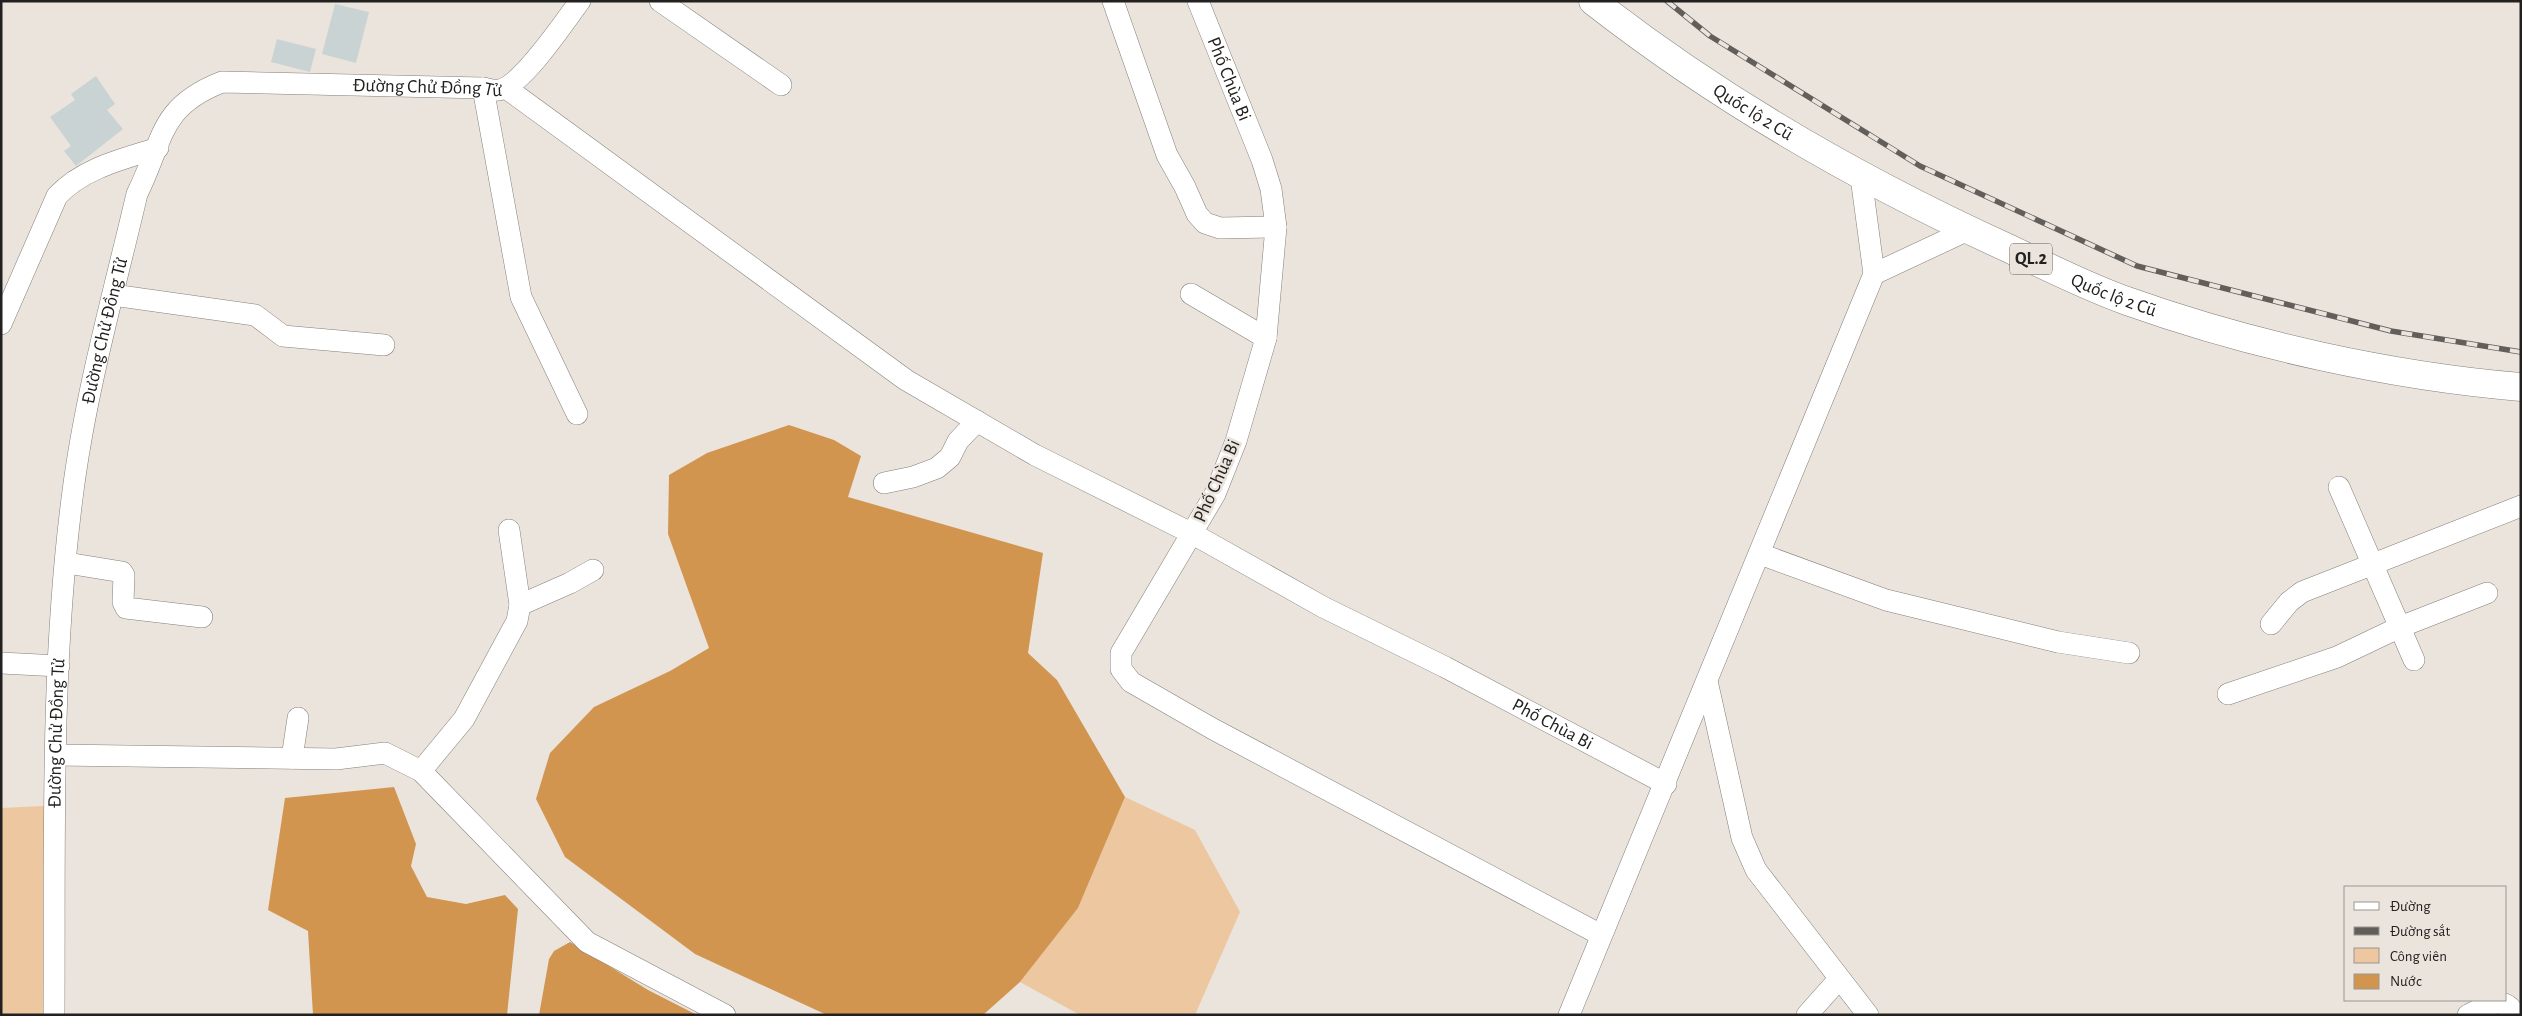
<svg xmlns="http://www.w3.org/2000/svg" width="2522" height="1016" font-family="'Alegreya Sans',sans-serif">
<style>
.green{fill:#ecc79f}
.water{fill:#d19550}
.building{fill:#c9d3d3}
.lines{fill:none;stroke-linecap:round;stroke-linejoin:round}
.minor-casing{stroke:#857f79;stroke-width:22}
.major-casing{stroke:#857f79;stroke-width:29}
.minor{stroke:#fff;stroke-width:21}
.major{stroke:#fff;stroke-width:28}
.rail-casing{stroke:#625f5b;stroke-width:5.5}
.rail{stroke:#ebe4dd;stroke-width:4;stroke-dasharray:11;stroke-linecap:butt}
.labels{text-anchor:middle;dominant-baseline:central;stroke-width:5;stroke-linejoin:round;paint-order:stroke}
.shield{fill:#ebe4dd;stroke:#5f5c58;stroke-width:1}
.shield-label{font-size:18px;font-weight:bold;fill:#23211f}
.street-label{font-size:19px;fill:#23211f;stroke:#ebe4dd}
</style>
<rect width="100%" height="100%" fill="#ebe4dd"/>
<path class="green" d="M1125 797 1195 830 1240 912 1195 1015H1080L1020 982 1078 908Z
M44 806 46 1015H1V808Z"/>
<path class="water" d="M789 425 834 440 861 456 848 497 1043 553 1028 653 1057 680 1125 797 1078 908 1020 982 983 1015H827L695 954 565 857 536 799 550 753 594 707 670 671 709 648 668 534 669 475 707 453Z
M394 787 416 844 411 866 427 897 466 904 505 895 518 909 507 1015H313L308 931 268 910 285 798Z
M570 942 648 990 697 1015H539L549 959 554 951Z"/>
<path class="building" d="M335 4 369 12 356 63 322 54Z
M277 39 316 49 310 72 271 62Z
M96 76 115 104 107 110 123 129 76 166 64 151 71 146 50 117 75 100 71 94Z"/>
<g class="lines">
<g class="minor-casing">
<g id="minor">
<path d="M660 1 781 85"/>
<path d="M1113 1 1167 155 1185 187 1197 214 1205 223 1220 228 1276 227"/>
<path id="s1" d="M1198 1 1262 160 1271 189 1276 227 1266 338 1236 441 1215 494 1121 653V669L1131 682 1213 729 1601 935"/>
<path d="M483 88 521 297 577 414"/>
<path id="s2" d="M506 88 906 380 1035 455 1193 534 1323 607 1445 667 1666 784"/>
<path d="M1874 274 1968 230"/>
<path d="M1191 294 1266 338"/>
<path d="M113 295 255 315 283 336 384 345"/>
<path d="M1 324 57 196C83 168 123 159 158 148"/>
<path d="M884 483 913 477 937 468 950 457 958 441 977 421"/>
<path d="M2339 487 2414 660"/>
<path d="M1760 554 1886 600 2058 642 2129 653"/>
<path d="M67 563 122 572 124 575 123 602 126 608 202 617"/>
<path d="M520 605 570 583 593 570"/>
<path d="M2271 624 2289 602 2302 592 2521 506"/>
<path d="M1 663 59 666"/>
<path d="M1707 681 1742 838 1756 870 1868 1015"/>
<path d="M2228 694 2337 657 2400 627 2487 593"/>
<path d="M56 755 336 759 385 753 421 771 587 942 725 1015"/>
<path d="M292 758 298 718"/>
<path d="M421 771 464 719 517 621 520 605 509 530"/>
<path id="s3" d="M54 1015C55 841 50 664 73 491 86 391 114 292 137 194 164 140 158 107 222 82L483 88C488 89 494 91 499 90 522 86 565 21 580 1"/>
<path d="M1569 1015 1874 274 1861 177"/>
<path d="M1807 1015 1839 979"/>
<path d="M2468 1015C2484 1007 2505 993 2515 1015"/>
</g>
</g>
<g class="major-casing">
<g id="major">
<path id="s4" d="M1593 1C1721 101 1863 182 2010 249 2048 267 2087 287 2127 301 2251 345 2390 376 2521 387"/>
</g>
</g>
<use href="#minor" class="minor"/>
<use href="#major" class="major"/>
<g class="rail-casing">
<path id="rail" d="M1667 1 1710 36 1920 166 2137 266 2391 331 2521 352"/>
</g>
<use href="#rail" class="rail"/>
</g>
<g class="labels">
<rect class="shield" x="2010" y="243.5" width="42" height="31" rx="4"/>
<g class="shield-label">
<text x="2031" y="259">QL.2</text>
</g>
<g class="street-label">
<text stroke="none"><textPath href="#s1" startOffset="84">Phố Chùa Bi</textPath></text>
<text stroke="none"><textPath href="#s3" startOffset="1181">Đường Chử Đồng Tử</textPath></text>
<text stroke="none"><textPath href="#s4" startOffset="195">Quốc lộ 2 Cũ</textPath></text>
<text stroke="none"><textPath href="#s4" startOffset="600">Quốc lộ 2 Cũ</textPath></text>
<text stroke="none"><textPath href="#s3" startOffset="688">Đường Chử Đồng Tử</textPath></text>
<text transform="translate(1217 481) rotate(-66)">Phố Chùa Bi</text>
<text stroke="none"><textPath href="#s2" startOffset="1228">Phố Chùa Bi</textPath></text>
<text stroke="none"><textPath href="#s3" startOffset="282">Đường Chử Đồng Tử</textPath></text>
</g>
</g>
<rect width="2522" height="1016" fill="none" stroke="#23211f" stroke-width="5"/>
<rect x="2344" y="886" width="162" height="115" fill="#ebe4dd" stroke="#9b9691"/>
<rect x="2354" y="902" width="25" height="8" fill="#ffffff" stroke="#9b9691"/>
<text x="2390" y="911" font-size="15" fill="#23211f">Đường</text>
<rect x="2354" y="927" width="25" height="8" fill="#625f5b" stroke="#9b9691"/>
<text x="2390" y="936" font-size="15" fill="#23211f">Đường sắt</text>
<rect x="2354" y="948" width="25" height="15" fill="#ecc79f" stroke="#9b9691"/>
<text x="2390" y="961" font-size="15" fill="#23211f">Công viên</text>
<rect x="2354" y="974" width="25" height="15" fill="#d19550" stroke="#9b9691"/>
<text x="2390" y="986" font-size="15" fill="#23211f">Nước</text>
</svg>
